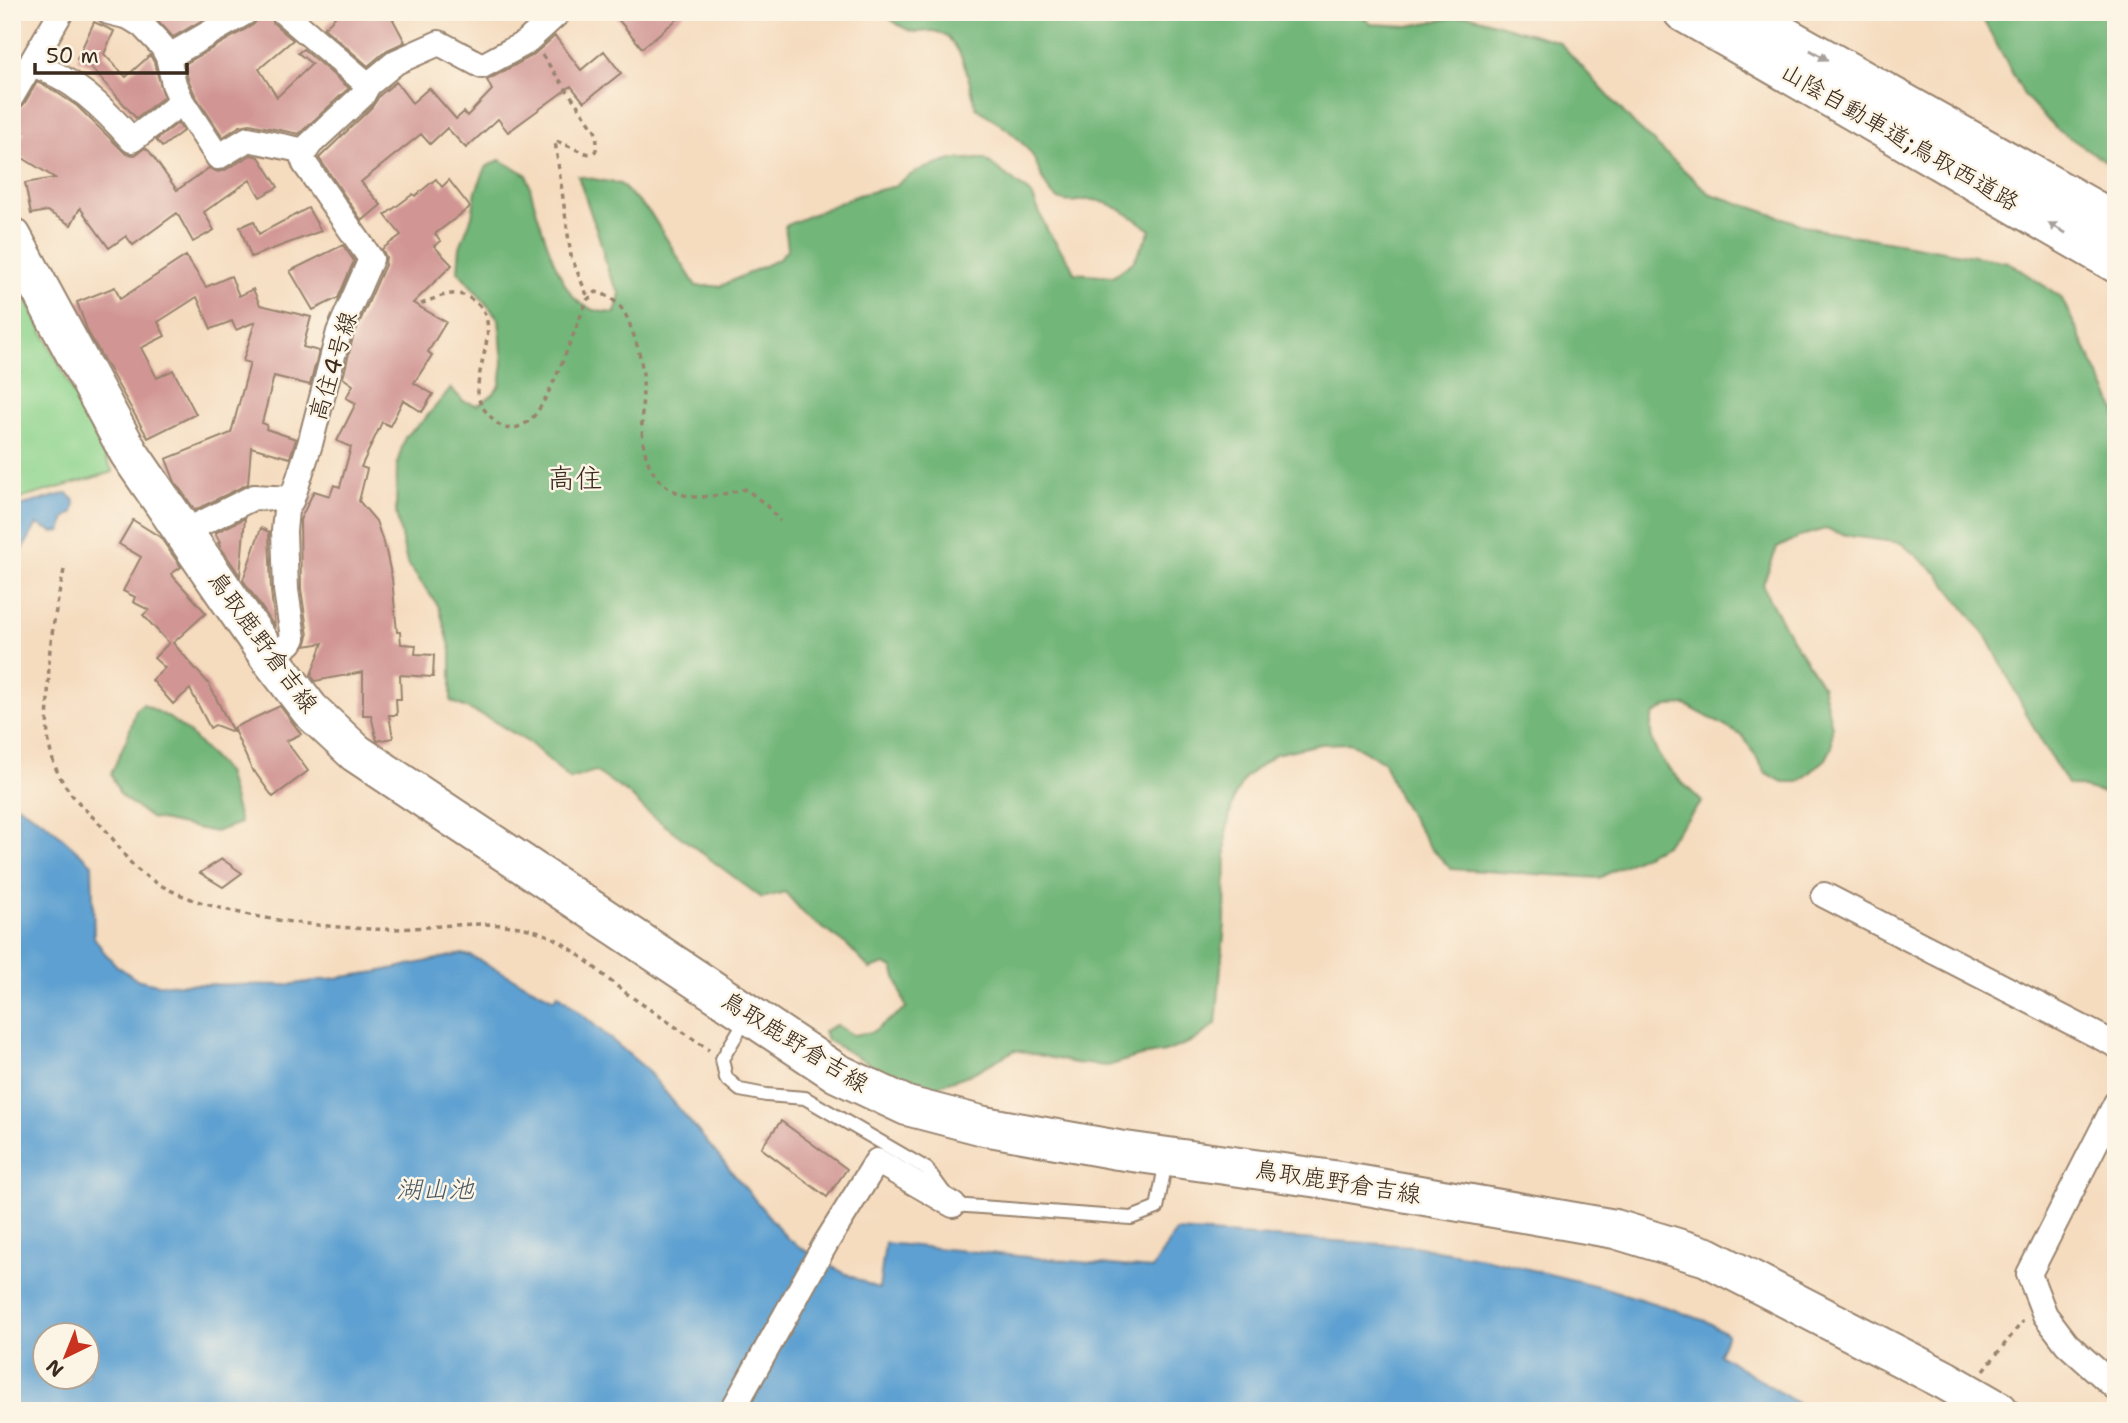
<svg xmlns="http://www.w3.org/2000/svg" width="2128" height="1423" font-family="'Shantell Sans','Klee One',sans-serif">
<style>
.green{fill:#8ed48e;stroke:#647f56;stroke-width:2}
.forest{fill:#72b679;stroke:#56704c;stroke-width:2}
.water{fill:#5da0d1;stroke:#4c6578;stroke-width:2;fill-rule:evenodd}
.building{fill:#d19694}
.lines{fill:none;stroke-linecap:round;stroke-linejoin:round}
.lane-casing{stroke:#98836e;stroke-width:16}
.street-casing{stroke:#98836e;stroke-width:28}
.primary-casing{stroke:#98836e;stroke-width:42}
.highway-casing{stroke:#98836e;stroke-width:42}
.path{stroke:#98836e;stroke-width:3.5;stroke-dasharray:5 5;stroke-linecap:butt}
.lane{stroke:#fff;stroke-width:12}
.street{stroke:#fff;stroke-width:24}
.primary{stroke:#fff;stroke-width:38}
.highway{stroke:#fff;stroke-width:38}
.oneway{fill:#a79f9a}
.labels{text-anchor:middle;dominant-baseline:central;stroke-width:5;stroke-linejoin:round;paint-order:stroke}
.street-label{font-size:24px;fill:#3b2a1e;stroke:#fcf5e5}
.water-label{font-size:26px;font-style:italic;fill:#495966;stroke:#fcf5e5}
.quarter-label{font-size:28px;fill:#3b2a1e;stroke:#fcf5e5}
</style>
<rect width="100%" height="100%" fill="#fcf5e5"/>
<filter id="ink" filterUnits="userSpaceOnUse"><feTurbulence type="fractalNoise" baseFrequency=".0143" numOctaves="2"/><feDisplacementMap in="SourceGraphic" scale="14" xChannelSelector="R" yChannelSelector="G"/><feConvolveMatrix kernelMatrix="1 2 1 2 8 2 1 2 1" color-interpolation-filters="sRGB"/></filter>
<filter id="wash" filterUnits="userSpaceOnUse"><feTurbulence type="fractalNoise" baseFrequency=".00686" numOctaves="4" result="noise"/><feDisplacementMap in="SourceGraphic" scale="28" xChannelSelector="R" yChannelSelector="G"/><feGaussianBlur stdDeviation="1.57" result="paint"/><feColorMatrix in="noise" values="0 0 0 0 0 0 0 0 0 0 0 0 0 0 0 0 0 1.4 0 .05"/><feComposite in="paint" operator="in"/></filter>
<g filter="url(#wash)">
<rect width="100%" height="100%" fill="#f5dcbf"/>
<path class="green" d="M12 270 113 472 12 501Z"/>
<path class="forest" d="M881 12H1358L1371 24 1409 26 1468 15 1559 42 1635 125 1709 193 1816 229 2008 262 2061 297 2116 411V794H2107L2067 784 2036 732 1989 640 1938 574 1901 543 1850 536 1825 529 1801 536 1777 548 1763 584 1769 599 1790 636 1822 685 1832 726V747L1826 759 1799 782H1783L1766 773 1743 736 1686 705 1668 706 1653 715C1641 752 1679 778 1702 802L1665 845 1599 878 1451 869 1430 847 1398 796 1384 762 1351 743 1320 744 1275 754 1245 778 1234 797 1226 833 1225 923 1216 1024 1195 1040 1165 1052 1140 1056 1108 1066 1075 1063 1015 1050 971 1074 934 1087 915 1089 827 1040 824 1031 836 1025 853 1035 872 1032 906 1008 893 968 885 964 870 969 847 945 807 917 785 892 762 898 646 811 629 794 595 771 570 779 531 744 490 719 451 701V650L439 607 407 563 396 513 397 464 405 437 424 420 451 388 463 401 478 405 493 394 500 385 503 363 499 319 458 271 460 247 472 216 476 191 486 167 500 160 527 175C534 205 556 284 579 302 589 310 603 313 615 313L620 294 609 274 599 237 578 176 620 184 651 214 696 286H721L779 259 788 248 785 226 858 195 892 187 917 171 955 159H985L1032 195 1047 230 1070 263 1074 273 1113 276 1133 262 1151 230C1134 219 1115 203 1094 200 1082 198 1069 206 1057 198 1042 188 1040 166 1030 152 1015 133 996 120 976 108 969 83 964 40 937 32 930 29 922 33 915 32 903 30 890 19 881 12Z
M1979 12H2116V168L2055 128 2024 95Z
M143 704 168 717 188 732 226 772 240 823 215 832 151 818 121 796 111 774 128 736 136 709Z"/>
<path class="water" d="M68 493 75 502 73 513 65 518 61 531 53 532 37 524 12 568V508Z
M12 802 46 823 92 864 94 937 104 952 117 966 136 979 157 984 287 985 377 972 461 954 471 956 554 999 558 994 646 1069 786 1237C815 1259 846 1275 879 1289L885 1243 1152 1269 1176 1231 1414 1246 1488 1259 1602 1287 1672 1309 1708 1322 1727 1334 1719 1354 1810 1411H12ZM46 1336H88V1378H46Z"/>
<g id="blocks">
<path class="building" d="M153 12H216L173 37 152 14Z
M261 12H269L273 23 293 40 259 69 277 97 312 64 298 53 303 49 349 88 299 134 250 124 240 126 223 137 195 95 188 79 185 64 253 25 259 19Z
M340 12H389L405 42 387 50 368 66 324 28Z
M612 12H686L642 48Z
M94 22 114 31 104 54 126 77 150 55 154 62 164 97 136 118 88 64 77 59Z
M555 36 581 70 604 51 621 73 584 102 571 86 508 132 498 119 466 148 447 128 430 144 421 134 361 182 381 205 362 221 319 158 372 107 380 95 396 82 412 103 429 88 456 119 464 112 467 116 492 90 487 80 532 56Z
M37 82 53 90 77 106 126 154 135 155 145 148 149 151 177 190 209 168 218 172 225 170 251 155 259 157 278 187 260 197 250 180 204 212 214 230 193 242 177 213 133 245 126 236 109 248 80 208 71 225 47 211 31 214 25 183 55 178 21 157 23 154 14 149 24 132 12 126V111L19 109 24 104Z
M178 123 183 131 162 147 156 140Z
M436 179 442 187 449 180 470 207 435 234 441 241 434 246 452 265 413 303 446 322 428 352 432 355 414 383 433 394 422 412 403 400 390 426 382 422 361 467 367 469 359 501 376 521 386 551 392 579 397 632H400L401 644 416 645 415 654 434 655 433 677 400 675 401 699H396L397 715H389L393 738 377 741 371 715H363V672L315 681 311 675 323 643 305 646 308 636 301 589 300 520 314 491 330 496 334 485 340 487 351 447 337 441 356 403 346 398 353 385 343 378 353 337 385 265 386 257 382 249 401 235 385 215 413 194 415 196Z
M308 208 321 231 251 257 240 227 254 221 259 234Z
M343 245 354 261 338 298 313 310 290 271Z
M186 256 206 287 231 276 239 296 253 289 260 305 311 317 303 347 319 351 310 385 274 376 262 423 267 425 266 429 296 439 290 458 251 447 248 484 195 510 175 482 166 459 231 433 250 363 243 361 255 322 236 330 232 321 211 329 197 297 158 322 165 336 141 348 157 378 173 370 196 414 148 438 88 332 77 302 115 287 120 299Z
M245 518 240 576 218 543 220 542 215 533Z
M133 520 160 537 181 567 171 574 206 613 173 643 209 684 233 732 215 725 210 728 190 689 173 704 152 680 165 668 154 658 169 643 143 615 149 610 133 602 135 597 123 591 141 557 119 544Z
M261 528 269 532 271 591 275 627 243 580Z
M280 706 301 734 286 741 308 771 273 797 254 771 253 772 233 728Z
M222 859 242 873 223 887 200 873Z
M781 1121 847 1169 827 1197 761 1148Z"/>
</g>
</g>
<g filter="url(#ink)">
<use href="#blocks" fill-opacity="0" stroke="#98836e" stroke-width="2"/>
<g class="lines">
<g class="lane-casing">
<path id="lane" d="M746 1019 722 1059 726 1078 740 1090 766 1095 805 1098 927 1169 953 1205 1131 1218 1157 1208 1166 1161"/>
</g>
<g class="street-casing">
<path id="street" d="M109 12 129 17 142 25 162 46 168 57 174 84 182 102 218 157 248 139 305 151
M283 12 368 85
M168 57 246 12
M31 64C72 77 104 108 132 140L182 102
M12 96 61 12
M184 532 254 497 292 499
M270 658 290 643 293 638 286 590 284 531 286 510 292 499 310 444 339 332 371 259 305 164 302 156 310 144 362 96 368 85 396 62 439 43 482 66 525 43 559 12
M1824 895 2116 1045
M2116 1103 2029 1274 2045 1315 2067 1344 2116 1388
M732 1411 826 1243 877 1161 953 1205"/>
</g>
<g class="primary-casing">
<path id="primary" d="M12 237 129 453 270 658 310 710 356 753 837 1073 907 1106 984 1126 1118 1150 1333 1180 1615 1229 1707 1257 1945 1380 1999 1411"/>
</g>
<g class="highway-casing">
<path id="highway" d="M1683 12 2116 263
M1742 12 2116 222"/>
</g>
<path class="path" d="M542 55 595 130C605 173 574 145 555 141L571 256 586 293 590 297
M421 304C438 297 455 288 471 299 505 319 476 362 478 393 479 407 488 414 497 423 507 433 520 428 530 420 549 404 576 326 587 300L596 292C615 297 625 309 631 328 637 343 641 358 643 374 644 392 641 410 642 427 643 460 653 487 688 496 703 500 731 492 746 489L766 505 780 521
M64 570C59 594 54 618 51 642 48 660 49 678 48 695 48 711 46 727 49 743 54 780 76 801 102 826 115 839 124 858 138 870 190 914 305 926 371 929 423 931 478 917 529 929 568 938 595 971 626 993 653 1012 681 1030 709 1050
M1984 1370 2023 1321"/>
<use href="#lane" class="lane"/>
<use href="#street" class="street"/>
<use href="#primary" class="primary"/>
<use href="#highway" class="highway"/>
</g>
<defs><path id="oneway-solid" d="M-6-.8H1V-3.2L6.5 0L1 3.2V.8H-6Z" transform="scale(1.75)"/></defs>
<g class="oneway">
<use href="#oneway-solid" transform="translate(1819 55) rotate(29)"/>
<use href="#oneway-solid" transform="translate(2057 228) rotate(-150)"/>
</g>
</g>
<g class="labels">
<g class="street-label">
<text transform="translate(1900 137) rotate(30)">山陰自動車道;鳥取西道路</text>
<text transform="translate(333 366) rotate(-73)">高住4号線</text>
<text transform="translate(263 642) rotate(54)">鳥取鹿野倉吉線</text>
<text transform="translate(795 1042) rotate(32)">鳥取鹿野倉吉線</text>
<text transform="translate(1338 1182) rotate(9)">鳥取鹿野倉吉線</text>
</g>
<g class="water-label">
<text x="435" y="1188">湖山池</text>
</g>
<g class="quarter-label">
<text x="575" y="478">高住</text>
</g>
</g>
<rect width="2128" height="1423" fill="none" stroke="#fcf5e5" stroke-width="42"/>
<g transform="translate(66 1356) rotate(223)"><circle r="33" fill="#fcf5e5" stroke="#afa495" stroke-width="2"/>
<path d="M0-5L12 26L0 18L-12 26Z" fill="#c8321e"/>
<text y="-10" font-size="19" font-weight="bold" text-anchor="middle" fill="#3b2a1e">N</text>
</g>
<path d="M35 63v10h152v-10" fill="none" stroke="#3b2a1e" stroke-width="3.5"/>
<text x="46" y="63" font-size="21" fill="#3b2a1e" stroke="#fcf5e5" stroke-width="5" paint-order="stroke">50 m</text>
</svg>
